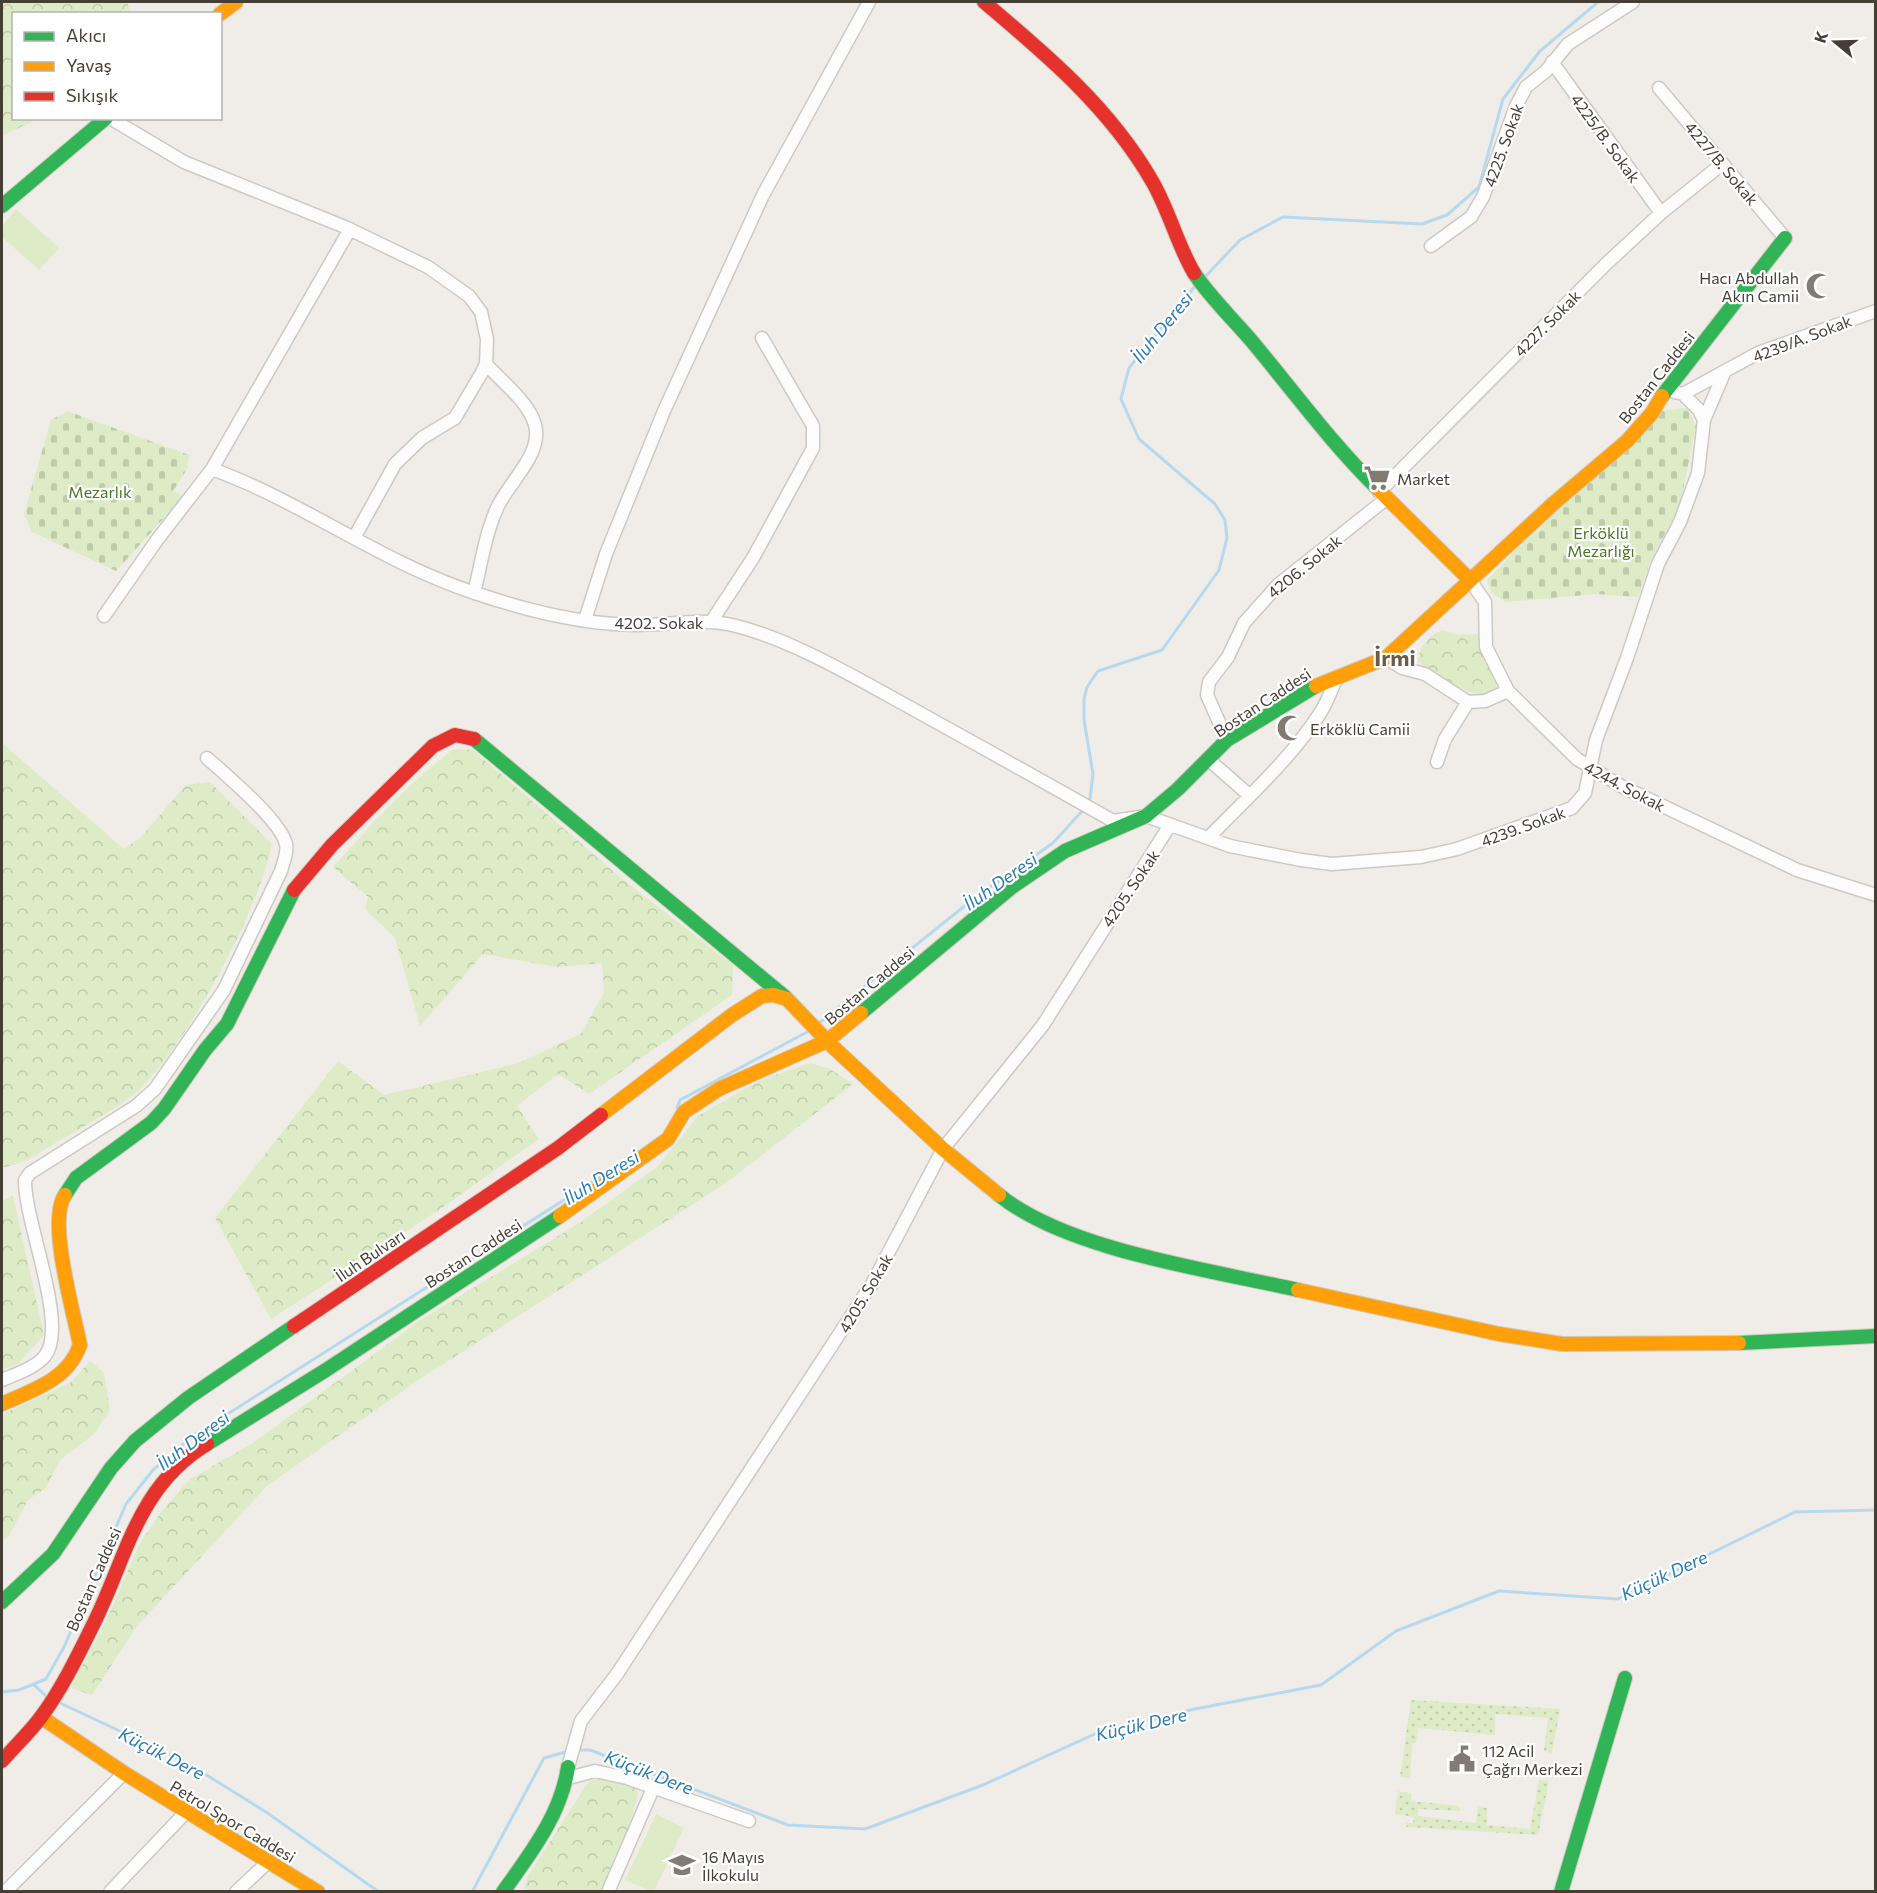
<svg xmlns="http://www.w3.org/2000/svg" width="1877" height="1893" font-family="Commissioner,sans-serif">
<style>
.grass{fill:url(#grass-dots)}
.forest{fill:url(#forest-crowns)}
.cemetery{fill:url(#cemetery-stones)}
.pitch{fill:#ddebc6}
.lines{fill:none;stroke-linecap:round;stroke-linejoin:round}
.stream{stroke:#b6d9ef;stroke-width:3}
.street-casing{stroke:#ccc9c4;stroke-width:15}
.fast-casing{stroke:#cfcabf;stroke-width:16}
.slow-casing{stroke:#cfcabf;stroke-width:16}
.jam-casing{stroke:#cfcabf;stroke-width:16}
.street{stroke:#fdfcfc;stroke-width:12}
.fast{stroke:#30b455;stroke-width:14}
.slow{stroke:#ff9f0a;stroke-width:14}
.jam{stroke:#e5322d;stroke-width:14}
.labels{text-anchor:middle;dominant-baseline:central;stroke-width:4.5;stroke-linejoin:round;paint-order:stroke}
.street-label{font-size:16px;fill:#453e34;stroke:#fff}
.poi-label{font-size:16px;fill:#453e34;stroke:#fff;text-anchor:start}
.park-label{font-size:16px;fill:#467825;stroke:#fff}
.water-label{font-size:18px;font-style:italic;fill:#2a7bb4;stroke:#fff}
.district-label{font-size:22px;font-weight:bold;fill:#685c4b;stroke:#fff}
</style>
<defs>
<pattern id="grass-dots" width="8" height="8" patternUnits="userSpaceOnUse" patternTransform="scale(1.5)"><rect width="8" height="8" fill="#ddebc6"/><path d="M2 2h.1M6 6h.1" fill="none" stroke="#bfcbab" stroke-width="1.8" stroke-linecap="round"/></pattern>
<pattern id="forest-crowns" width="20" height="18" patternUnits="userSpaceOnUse" patternTransform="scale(1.5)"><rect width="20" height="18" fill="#ddebc6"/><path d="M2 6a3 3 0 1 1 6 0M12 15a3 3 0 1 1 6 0" fill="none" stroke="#bfcbab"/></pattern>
<pattern id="cemetery-stones" width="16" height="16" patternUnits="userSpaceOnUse" patternTransform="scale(1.5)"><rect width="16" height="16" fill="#ddebc6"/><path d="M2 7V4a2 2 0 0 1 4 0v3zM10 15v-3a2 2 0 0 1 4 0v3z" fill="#bfcbab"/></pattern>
</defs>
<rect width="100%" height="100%" fill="#f0ede8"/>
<path class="grass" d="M1411 1700 1560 1709 1552 1753 1544 1751 1548 1718 1495 1714V1735L1418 1728 1416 1743H1412L1410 1778 1400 1777Z
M1539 1780 1549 1781 1538 1835 1406 1827V1823H1413L1414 1817 1395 1814 1398 1791 1411 1793V1801L1459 1806 1460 1811 1418 1809V1816L1476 1823 1478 1807 1487 1808V1825L1530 1829Z"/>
<path class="forest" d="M2 2H127L131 13 14 14V118L38 119 2 136Z
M1442 630 1458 635 1478 634C1483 653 1493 670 1497 688L1493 694C1467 699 1440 675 1418 662 1419 646 1427 637 1442 630Z
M2 743 124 849 140 838 186 785 210 782 272 844C258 912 191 1036 142 1087 127 1103 79 1129 59 1141 40 1152 22 1166 2 1167Z
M454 749 473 750 621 878 733 965 732 995 589 1094 558 1074 517 1106 539 1139 436 1212 271 1319 215 1218 338 1061 384 1095 519 1063 582 1033 604 992 602 963 557 967 483 954 420 1026 395 938 365 909 368 897 333 867C371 825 408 783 454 749Z
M810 1063 830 1069 853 1084 726 1183 420 1379 268 1485 137 1626 92 1695 71 1688 107 1619 139 1545 160 1513 190 1479 253 1443 422 1319 581 1222 658 1166 698 1116 760 1080Z
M13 1196 44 1335 19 1363 2 1370V1201Z
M90 1361 104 1373 110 1410 94 1434 60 1460 46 1488 28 1500 10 1534 2 1542V1414L70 1383Z
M602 1778 637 1789 638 1795 626 1836 601 1891H524L527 1877 589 1781Z"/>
<path class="cemetery" d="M1687 408 1696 426 1680 505 1651 560 1638 597 1596 594 1506 602 1491 592 1487 580 1572 492 1661 411Z
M67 411 189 455 187 469 173 491 184 496 116 571 32 532 24 514 51 420Z"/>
<path class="pitch" d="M16 209 59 248 39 270 2 237V226Z
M656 1814 684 1828 654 1891H651L625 1880Z"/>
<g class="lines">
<path class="stream" d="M1203 279 1240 240 1283 217 1422 224 1447 215 1479 187 1503 99 1540 51 1598 2
M1087 803 1090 798 1093 774 1084 720V699L1087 687 1098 671 1162 650 1219 570 1227 538 1225 520 1215 504 1139 439 1121 399 1129 368 1196 285
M819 1023 972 900 1053 843 1084 809
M677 1108 680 1100 809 1031
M33 1684 46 1696
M2 1692 19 1690 46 1679 64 1647 126 1504 153 1470 193 1436 619 1165
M60 1703 184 1761 266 1812 379 1892
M576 1750H590L788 1825 865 1829 983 1785 1097 1733 1195 1709 1321 1685 1396 1631 1499 1591 1618 1599 1795 1512 1876 1510
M472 1892 544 1758 569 1751"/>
<g class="street-casing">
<path id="street" d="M1552 62 1661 213
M1659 88 1785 238
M110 118 184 162 345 227 428 267 469 296 481 312 487 339 486 364 481 374 455 418 422 438 395 464 354 538
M1431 246 1471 217 1483 197 1516 106 1526 87 1546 71 1568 44 1633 2
M1666 390 1683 394 1758 353 1876 311
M1683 394 1699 410 1704 420
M212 469C303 502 382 563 475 593 525 610 580 624 634 625 666 626 700 617 732 625 788 638 851 675 902 703 972 742 1043 781 1113 821L1146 816 1230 846 1301 860 1332 864 1421 857 1457 849 1572 808 1585 793 1596 740 1627 658 1658 564 1680 522 1698 473 1704 420 1725 371
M1379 492 1606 264 1661 213 1722 164
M1470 580 1485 602 1486 647 1508 691 1577 759 1621 786 1797 870 1876 895
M474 593C481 565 485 535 497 508 508 483 543 454 535 425 529 402 502 382 486 364
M104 616 157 540 212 469 350 229
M585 620 606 554 664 411 763 195 869 2
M711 622 753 558 813 448V426L762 338
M1386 658 1402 668 1425 674 1468 702 1485 701 1508 691
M1227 740 1207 695 1209 682 1228 657 1244 623 1279 584 1386 499
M1208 759 1249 795
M1437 762 1445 739 1468 702
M1208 838C1247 798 1292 758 1322 710 1328 700 1332 688 1337 677
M2 1380C16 1374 35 1368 45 1356 69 1325 24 1221 25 1180L30 1173 136 1106 155 1089 224 990 281 871C283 863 288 853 286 844 280 820 226 775 207 758
M568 1767 581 1721 617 1674 872 1284 943 1149 1043 1025 1170 825
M568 1778 595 1771 627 1778 749 1821
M5 1892 124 1773
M110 1892 186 1812
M236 1892 268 1862
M608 1892 654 1786"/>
</g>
<g class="fast-casing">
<path id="fast" d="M2 206 106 118
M1194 273C1210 297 1231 317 1250 339 1292 389 1331 443 1378 489
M1662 396 1785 238
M474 739 785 997
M861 1013 1012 887 1065 851 1146 816 1178 789 1227 740 1316 686
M65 1195 76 1178 151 1123 164 1109 205 1050 227 1024 294 890
M999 1195C1068 1251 1212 1270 1298 1290
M1739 1343 1876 1336
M207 1444 326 1370 560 1216
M2 1602 53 1554 111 1468 135 1441 188 1398 294 1326
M503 1892C530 1854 561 1815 568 1767
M1561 1892 1625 1678"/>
</g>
<g class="slow-casing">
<path id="slow" d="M220 14 236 2
M1378 489 1470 580
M1316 686 1386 658 1554 503 1627 441 1652 413 1662 396
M601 1115 732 1015 762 996 774 995 787 999 832 1046 943 1149 999 1195
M560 1216 668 1139 684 1112 719 1089 827 1041 861 1013
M1298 1290 1499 1334 1562 1344 1739 1343
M2 1404C33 1390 68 1380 80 1345 74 1313 47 1221 65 1195
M41 1717 124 1773 318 1892"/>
</g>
<g class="jam-casing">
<path id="jam" d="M984 2C1047 55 1110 108 1152 181 1169 210 1177 244 1194 273
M294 890 332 845 433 746 455 735 474 739
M294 1326 558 1148 601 1115
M2 1761C15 1746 30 1732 41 1717 61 1690 76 1659 91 1629 127 1559 135 1488 207 1444"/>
</g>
<use href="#street" class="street"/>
<use href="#fast" class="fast"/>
<use href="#slow" class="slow"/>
<use href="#jam" class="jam"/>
</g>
<defs>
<g id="mosque-bare" transform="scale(2.07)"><path d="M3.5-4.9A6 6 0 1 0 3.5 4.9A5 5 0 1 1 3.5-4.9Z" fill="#817b73" stroke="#fff" stroke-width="2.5" paint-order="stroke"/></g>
<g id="supermarket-bare" transform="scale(2.07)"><path d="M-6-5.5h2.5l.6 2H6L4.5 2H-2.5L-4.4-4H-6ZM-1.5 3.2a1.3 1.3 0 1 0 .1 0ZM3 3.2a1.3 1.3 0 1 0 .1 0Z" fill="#817b73" stroke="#fff" stroke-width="2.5" paint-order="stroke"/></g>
<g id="civic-bare" transform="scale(2.07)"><path d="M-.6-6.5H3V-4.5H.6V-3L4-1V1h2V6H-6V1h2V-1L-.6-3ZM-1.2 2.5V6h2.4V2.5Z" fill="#817b73" stroke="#fff" stroke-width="2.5" paint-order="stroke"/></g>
<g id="school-bare" transform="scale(2.07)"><path d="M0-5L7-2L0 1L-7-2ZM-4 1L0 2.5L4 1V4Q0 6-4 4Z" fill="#817b73" stroke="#fff" stroke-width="2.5" paint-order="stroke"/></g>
</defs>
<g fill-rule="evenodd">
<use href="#mosque-bare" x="1819" y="286"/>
<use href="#supermarket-bare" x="1377" y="478"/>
<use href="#mosque-bare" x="1290" y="728"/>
<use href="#civic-bare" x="1462" y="1759"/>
<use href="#school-bare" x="682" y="1865"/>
</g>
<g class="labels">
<g class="street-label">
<text transform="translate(1606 138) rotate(54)">4225/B. Sokak</text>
<text transform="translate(1503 145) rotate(-70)">4225. Sokak</text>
<text transform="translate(1722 163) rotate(50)">4227/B. Sokak</text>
<text transform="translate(1547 323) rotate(-45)">4227. Sokak</text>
<text transform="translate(1802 338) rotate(-21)">4239/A. Sokak</text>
<text transform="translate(1656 377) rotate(-52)">Bostan Caddesi</text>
<text transform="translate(1304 566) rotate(-39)">4206. Sokak</text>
<text x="659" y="622">4202. Sokak</text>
<text transform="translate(1262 702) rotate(-33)">Bostan Caddesi</text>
<text transform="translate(1625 786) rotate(28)">4244. Sokak</text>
<text transform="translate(1523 826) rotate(-20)">4239. Sokak</text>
<text transform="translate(1130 888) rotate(-56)">4205. Sokak</text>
<text transform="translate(869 985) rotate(-40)">Bostan Caddesi</text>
<text transform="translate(473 1253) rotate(-33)">Bostan Caddesi</text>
<text transform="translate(370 1255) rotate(-34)">İluh Bulvarı</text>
<text transform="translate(865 1293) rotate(-59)">4205. Sokak</text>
<text transform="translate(93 1579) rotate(-66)">Bostan Caddesi</text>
<text transform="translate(233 1821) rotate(31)">Petrol Spor Caddesi</text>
</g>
<g class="poi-label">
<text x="1799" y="277" text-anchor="end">Hacı Abdullah<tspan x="1799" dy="18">Akın Camii</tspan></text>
<text x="1397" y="478">Market</text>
<text x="1310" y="728">Erköklü Camii</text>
<text x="1482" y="1750">112 Acil<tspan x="1482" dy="18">Çağrı Merkezi</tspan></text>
<text x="702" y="1856">16 Mayıs<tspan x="702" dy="18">İlkokulu</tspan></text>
</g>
<g class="park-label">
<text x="100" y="491">Mezarlık</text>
<text x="1601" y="532">Erköklü<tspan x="1601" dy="18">Mezarlığı</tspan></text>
</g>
<g class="water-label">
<text transform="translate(1162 327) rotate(-51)">İluh Deresi</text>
<text transform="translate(1000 881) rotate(-35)">İluh Deresi</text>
<text transform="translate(601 1177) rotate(-32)">İluh Deresi</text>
<text transform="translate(193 1440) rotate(-37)">İluh Deresi</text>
<text transform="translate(1664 1575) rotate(-25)">Küçük Dere</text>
<text transform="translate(1141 1724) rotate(-13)">Küçük Dere</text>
<text transform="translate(162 1753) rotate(27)">Küçük Dere</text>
<text transform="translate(649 1772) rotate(21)">Küçük Dere</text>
</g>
<g class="district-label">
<text x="1395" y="657">İrmi</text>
</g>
</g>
<rect width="1877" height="1893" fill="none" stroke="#453e34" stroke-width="6"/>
<rect x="12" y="12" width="210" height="108" fill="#ffffff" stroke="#b5b2ae" stroke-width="1.5"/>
<rect x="24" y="32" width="30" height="9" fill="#30b455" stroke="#b5b2ae" stroke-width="1.5"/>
<text x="66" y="42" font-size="18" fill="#453e34">Akıcı</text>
<rect x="24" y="62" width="30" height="9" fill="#ff9f0a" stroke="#b5b2ae" stroke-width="1.5"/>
<text x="66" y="72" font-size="18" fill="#453e34">Yavaş</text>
<rect x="24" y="92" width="30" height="9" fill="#e5322d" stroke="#b5b2ae" stroke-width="1.5"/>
<text x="66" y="102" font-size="18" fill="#453e34">Sıkışık</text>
<g transform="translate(1835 42) rotate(289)" stroke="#ffffff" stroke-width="4.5" paint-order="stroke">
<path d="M0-4.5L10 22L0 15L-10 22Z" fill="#453e34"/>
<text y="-9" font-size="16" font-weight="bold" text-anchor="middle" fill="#453e34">K</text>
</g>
</svg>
